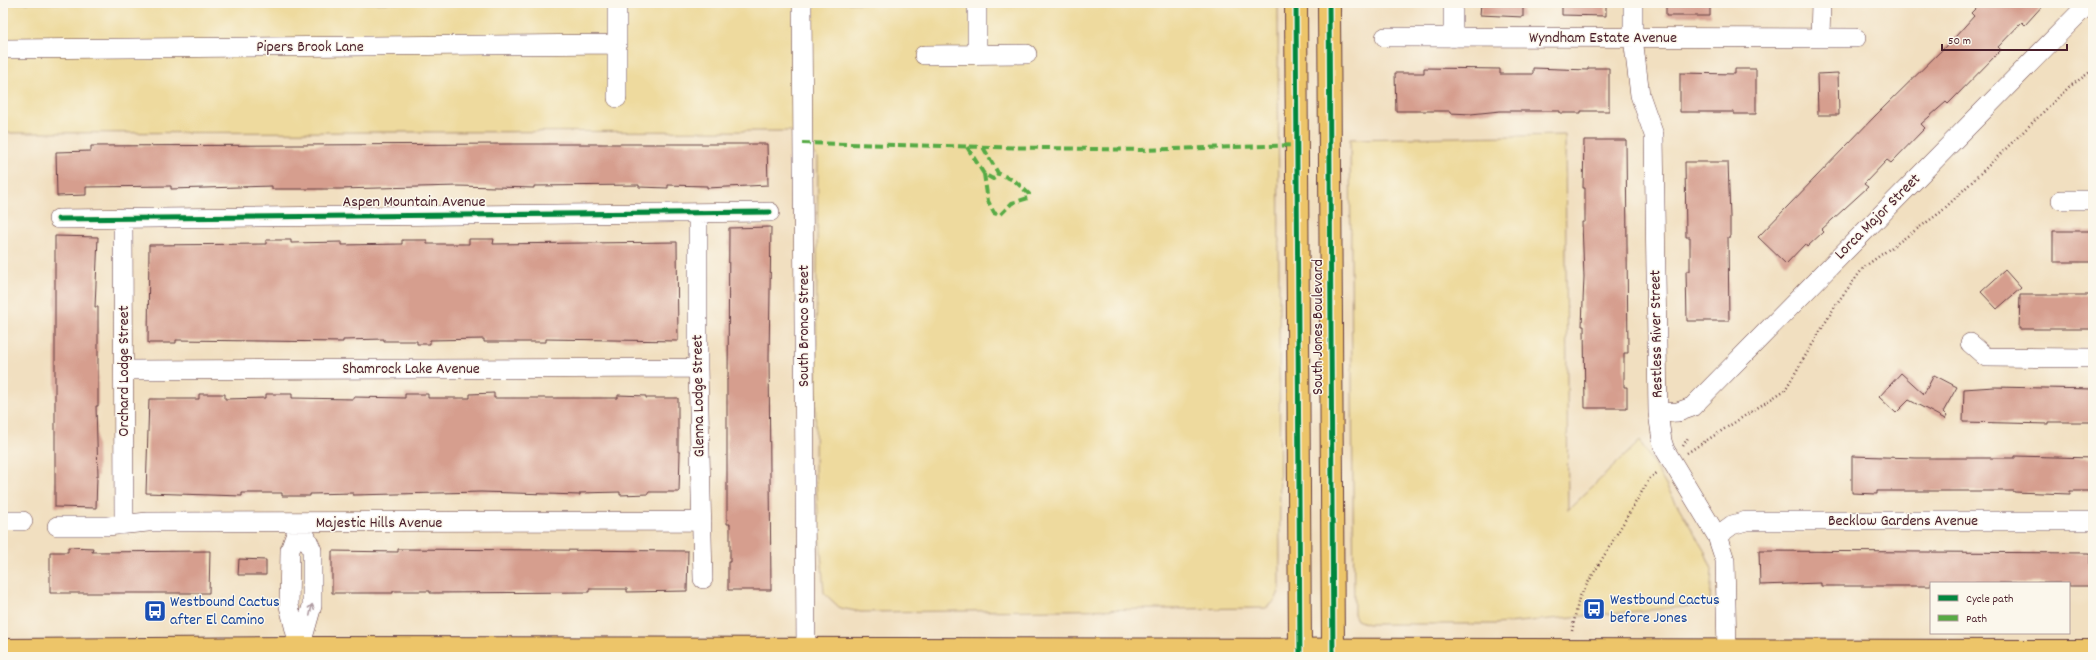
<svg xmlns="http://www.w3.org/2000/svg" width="2096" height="660" font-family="Dekko,sans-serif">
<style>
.sand{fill:#eeda9e;stroke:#9c7c64}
.building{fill:#d69e8e}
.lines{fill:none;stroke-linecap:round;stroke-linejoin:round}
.street-casing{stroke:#633c41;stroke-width:20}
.primary-casing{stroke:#633c41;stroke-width:24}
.path{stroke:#633c41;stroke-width:2.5;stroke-dasharray:1 3;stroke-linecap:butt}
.street{stroke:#fff;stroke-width:19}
.primary{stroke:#edc569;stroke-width:22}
.quiet{stroke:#57aa44;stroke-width:4;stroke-dasharray:8 4;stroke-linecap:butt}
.cycleway-casing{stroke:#fbf7ec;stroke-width:8}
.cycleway{stroke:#00873e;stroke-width:5}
.oneway{stroke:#ae9aa0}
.labels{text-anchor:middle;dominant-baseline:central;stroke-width:3;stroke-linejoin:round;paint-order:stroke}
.street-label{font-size:16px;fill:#4a1f2b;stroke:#fbf7ec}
.transit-label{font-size:16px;fill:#164399;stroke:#fbf7ec;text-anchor:start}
</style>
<rect width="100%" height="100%" fill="#fbf7ec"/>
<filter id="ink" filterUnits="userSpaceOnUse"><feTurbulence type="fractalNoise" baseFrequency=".025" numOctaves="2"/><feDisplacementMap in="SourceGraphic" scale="8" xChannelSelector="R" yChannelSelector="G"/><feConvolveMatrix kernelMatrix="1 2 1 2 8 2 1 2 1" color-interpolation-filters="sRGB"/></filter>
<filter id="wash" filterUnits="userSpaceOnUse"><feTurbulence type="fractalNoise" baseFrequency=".012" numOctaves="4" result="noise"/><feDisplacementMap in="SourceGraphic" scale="16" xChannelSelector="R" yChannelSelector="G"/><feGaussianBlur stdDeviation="0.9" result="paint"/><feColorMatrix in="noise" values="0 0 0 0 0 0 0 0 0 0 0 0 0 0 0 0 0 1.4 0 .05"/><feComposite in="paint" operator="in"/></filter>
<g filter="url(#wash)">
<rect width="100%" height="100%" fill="#f1dfc0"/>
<path class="sand" d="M3 3H1278L1280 589 1275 601 1266 608 861 612 840 608 824 593 815 471 818 158 791 131 3 133Z
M1565 135 1568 510 1640 441 1705 552 1712 570 1710 602 1704 605 1496 624H1368L1357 620 1354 614 1350 139Z"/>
<g id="blocks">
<path class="building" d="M1481 3H1523V17L1480 15Z
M1562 3H1606V16L1562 15Z
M1666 3H1710V16H1666Z
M1981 3H2045L2025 25 2022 22 1998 47 2001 50 1948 104 1946 102 1921 124 1925 128 1891 163 1887 160 1864 184 1868 187 1821 230 1823 232 1807 247 1805 244 1786 264 1758 237 1875 116 1956 36 1974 16 1971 13Z
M1424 68 1500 69V74H1533V68L1588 70V68H1609V111H1581V113H1560V111H1500L1471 114 1450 113V111H1396L1395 73H1424Z
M1735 69H1756V114H1734V112H1680V73L1735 74Z
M1838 73 1839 115H1818L1817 74Z
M1584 140H1626L1628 353H1624V387H1627V408H1585L1584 326H1582L1584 277 1582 222H1585V188H1583Z
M506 144H767L768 185 707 188V186L668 185V188L639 187V185L534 186V188L458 186 339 189H272V186L171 189V186L86 187V195L57 196 56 152 91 151V146Z
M1685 162H1728L1730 217V237H1728L1729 321H1687L1686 271H1690V237H1686Z
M771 227 769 357 771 590H728V562H730V524H727V379H728L729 228Z
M2053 231H2093V262H2053Z
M55 236 98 237 95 307H98V406H96L98 476H97L96 508 55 507Z
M469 239H494L493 244 677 242 678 341 546 339V342H484V339L430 340V344H417V341H384V339L343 340V342L176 340V343H148L149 245 266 244V240H291V243L342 242V245L402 244V240H427V244H469Z
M2005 270 2021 288 1997 309 1981 292Z
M2020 295H2093V329H2019Z
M1901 373 1924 394 1934 375 1957 387 1943 412 1947 416 1945 419 1909 400 1896 413 1879 397Z
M1994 387 2093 389V422H2049V424L1963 422 1964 389Z
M494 393V398H618V395L646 396V398H678V452H680L679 492H648V494L620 495V492L580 493V495L481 492 353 495V493L310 494V496H282V493H242V496L146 493 149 399H199V394H225V399L266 398V394H292V398L354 399V397L405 398V394H428V398H470V394Z
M1852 456 1916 458H2015V456L2093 458V491H2070V494L2014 492V491H1877V494L1852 493Z
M68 547 93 548 92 552 210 551 209 593H50V552H68Z
M398 549 688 551 687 591 627 592V589H589V592L430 593V591H393V593H332V551L398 552Z
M1759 551 2090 553V586H2069V583H1931V586H1821V583L1760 585Z
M239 559 266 560V575H238Z"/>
</g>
</g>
<g filter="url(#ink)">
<use href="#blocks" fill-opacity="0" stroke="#633c41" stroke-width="1"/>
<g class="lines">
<g class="street-casing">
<path id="street" d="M802 3 806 650
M977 3V55
M1453 3V38
M1633 3V38L1640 95 1654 135 1658 413 1662 441 1665 450 1717 536 1725 560 1727 651
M1385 37 1856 38
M1820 38 1821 3
M3 49 617 44
M924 55 1027 54
M617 98V3
M2061 200H2093
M698 213V368L703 579
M123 218 124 525
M58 219 770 212
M1970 343 1986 357 2093 358
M124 370 698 368
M1658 413 1678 412 1692 407 2089 3
M3 521H23
M300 523 312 550V606L300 648
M57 526H107L148 522 702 521
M1717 536 1732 525 1746 521H2093
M299 646 289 606 290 550 300 523"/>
</g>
<g class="primary-casing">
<path id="primary" d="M1296 3 1300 650
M1329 3 1333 650
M3 650 300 648 2093 651"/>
</g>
<path class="path" d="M1683 446 1689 436
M1687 453 1785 390 1837 303 1864 267 1941 212 2069 87 2093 70
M1572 631 1579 598 1650 478 1658 472"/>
<use href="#street" class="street"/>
<use href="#primary" class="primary"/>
<path class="quiet" d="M802 143 1141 150 1298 145
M967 147 984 174 993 179 997 177 998 173 983 147
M984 174 988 201 994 213 1000 215 1012 203 1028 198 1029 194 1015 181 998 173"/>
<g class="cycleway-casing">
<path id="cycleway" d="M1296 3 1300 657
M1329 3 1333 657
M58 219 770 212"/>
</g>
<use href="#cycleway" class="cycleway"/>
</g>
<defs><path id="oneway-shaft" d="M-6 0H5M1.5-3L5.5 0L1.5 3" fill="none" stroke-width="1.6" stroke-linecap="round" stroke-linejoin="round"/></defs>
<use class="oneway" href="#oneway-shaft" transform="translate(311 610) rotate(-78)"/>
</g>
<defs>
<g id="bus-square" transform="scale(1.15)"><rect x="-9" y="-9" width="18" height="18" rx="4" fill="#1a4fb4" stroke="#fbf7ec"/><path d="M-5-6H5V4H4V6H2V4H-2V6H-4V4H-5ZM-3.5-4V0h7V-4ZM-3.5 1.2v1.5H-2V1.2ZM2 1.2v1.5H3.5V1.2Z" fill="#fff"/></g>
</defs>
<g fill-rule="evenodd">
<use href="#bus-square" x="1594" y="609"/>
<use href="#bus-square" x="155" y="611"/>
</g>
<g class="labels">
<g class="street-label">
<text x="1603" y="38">Wyndham Estate Avenue</text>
<text x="310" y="47">Pipers Brook Lane</text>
<text x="414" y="202">Aspen Mountain Avenue</text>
<text transform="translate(1878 217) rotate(-45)">Lorca Major Street</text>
<text transform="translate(804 326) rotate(-90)">South Bronco Street</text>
<text transform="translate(1318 327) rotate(-90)">South Jones Boulevard</text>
<text transform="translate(1657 334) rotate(-91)">Restless River Street</text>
<text x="411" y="369">Shamrock Lake Avenue</text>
<text transform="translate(124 371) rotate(-90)">Orchard Lodge Street</text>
<text transform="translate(699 396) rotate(-91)">Glenna Lodge Street</text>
<text x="1903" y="521">Becklow Gardens Avenue</text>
<text x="379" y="523">Majestic Hills Avenue</text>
</g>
<g class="transit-label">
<text x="1610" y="600">Westbound Cactus<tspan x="1610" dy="18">before Jones</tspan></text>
<text x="170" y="602">Westbound Cactus<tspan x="170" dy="18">after El Camino</tspan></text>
</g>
</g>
<rect width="2096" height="660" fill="none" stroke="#fbf7ec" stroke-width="16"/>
<rect x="1930" y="582" width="140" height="52" fill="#fbf7ec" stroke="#b4a19f"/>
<rect x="1938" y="595" width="20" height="6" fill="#00873e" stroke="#b4a19f"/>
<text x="1966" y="602" font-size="12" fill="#4a1f2b">Cycle path</text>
<rect x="1938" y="615" width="20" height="6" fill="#57aa44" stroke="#b4a19f"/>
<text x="1966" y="622" font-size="12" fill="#4a1f2b">Path</text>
<path d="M1942 44v6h125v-6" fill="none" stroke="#4a1f2b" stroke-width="2"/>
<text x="1948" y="44" font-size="12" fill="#4a1f2b" stroke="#fbf7ec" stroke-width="3" paint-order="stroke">50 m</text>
</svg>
